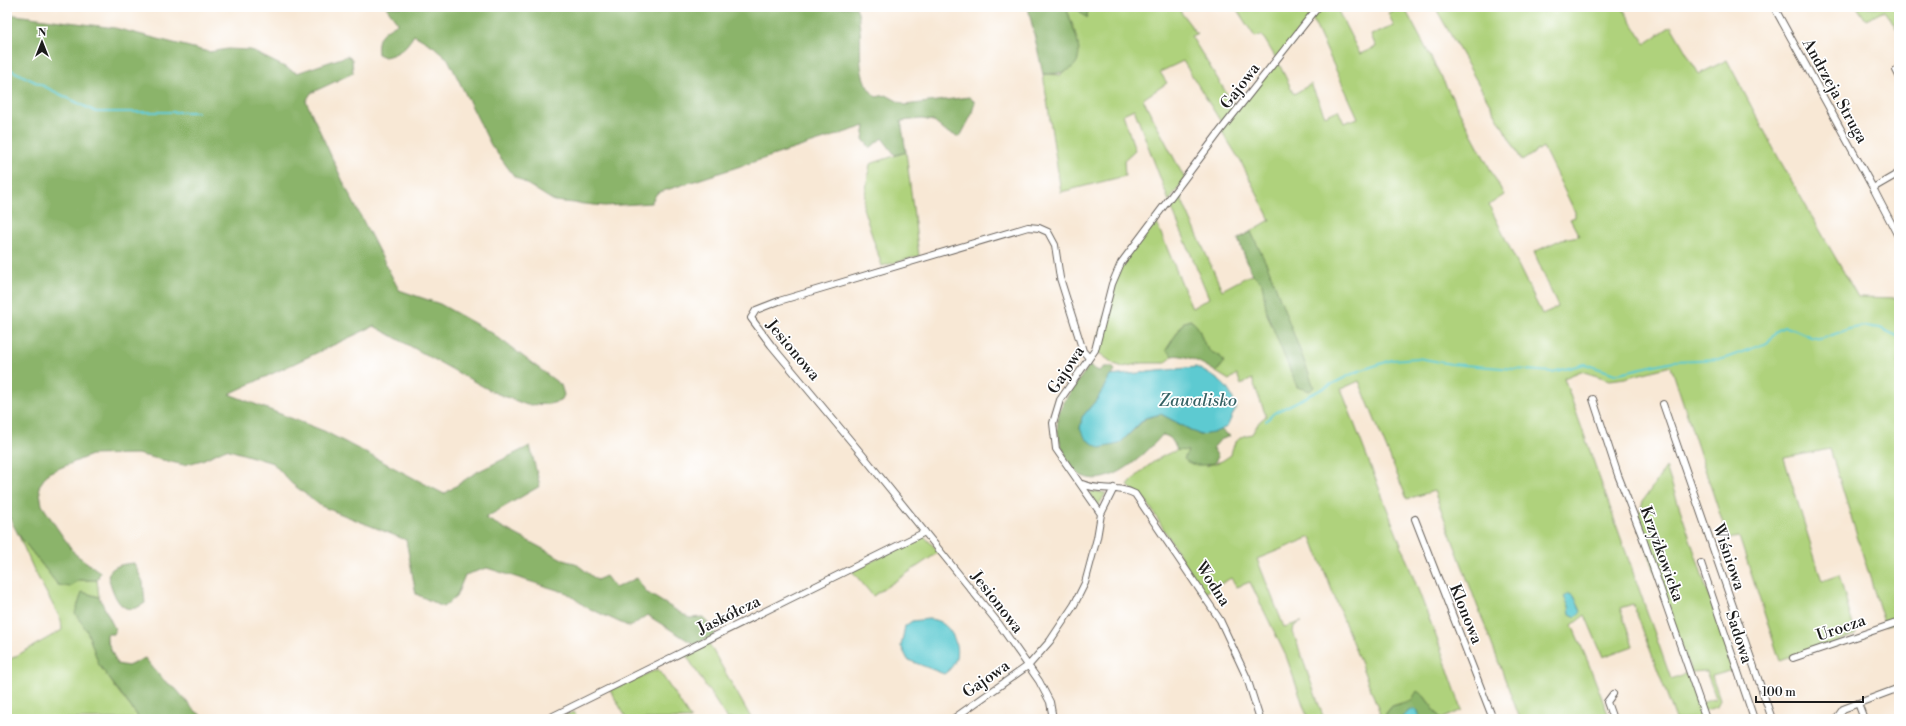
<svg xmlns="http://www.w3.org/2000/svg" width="1906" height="726" font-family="'Libre Bodoni',serif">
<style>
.green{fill:#afd27b;stroke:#66774c;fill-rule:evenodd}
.forest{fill:#8bb46b;stroke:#546844}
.water{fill:#5dcad1;stroke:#3c7376}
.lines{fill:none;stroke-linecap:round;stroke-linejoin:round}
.stream{stroke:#5dcad1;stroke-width:2}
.minor-casing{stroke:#69635d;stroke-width:8}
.minor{stroke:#fff;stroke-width:6}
.labels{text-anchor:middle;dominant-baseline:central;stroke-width:3.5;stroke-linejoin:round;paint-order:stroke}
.street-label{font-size:16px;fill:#1c1c1c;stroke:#fff}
.water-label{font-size:17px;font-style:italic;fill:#366264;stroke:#fff}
</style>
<rect width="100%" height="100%" fill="#fff"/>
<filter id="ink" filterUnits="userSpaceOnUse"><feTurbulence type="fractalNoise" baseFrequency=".025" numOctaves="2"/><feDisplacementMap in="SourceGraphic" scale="8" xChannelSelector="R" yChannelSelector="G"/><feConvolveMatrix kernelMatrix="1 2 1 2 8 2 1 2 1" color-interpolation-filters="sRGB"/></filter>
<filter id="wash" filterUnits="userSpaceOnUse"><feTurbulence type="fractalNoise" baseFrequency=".012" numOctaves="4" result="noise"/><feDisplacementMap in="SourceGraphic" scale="16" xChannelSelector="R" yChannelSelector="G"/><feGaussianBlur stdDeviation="0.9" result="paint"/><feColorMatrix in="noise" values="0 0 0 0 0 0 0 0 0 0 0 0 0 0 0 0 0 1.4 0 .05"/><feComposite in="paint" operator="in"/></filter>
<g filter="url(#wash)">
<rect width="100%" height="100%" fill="#f8e8d5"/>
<path class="green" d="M1066 7H1076L1087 18 1088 7H1185L1180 11 1197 34 1191 36 1237 110 1277 60 1262 35 1255 37 1235 7H1336L1360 54 1376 47 1371 35 1394 26 1388 13 1399 7H1404L1504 195 1489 205 1542 314 1558 307 1534 252 1562 239 1579 236 1570 219 1575 217V212L1543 147 1522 161 1435 7H1622L1645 44 1671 26 1699 74 1727 60 1778 157 1858 297 1899 298V621L1885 626 1830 449 1784 458 1822 581 1839 575 1856 635 1780 661 1739 537 1728 539 1671 366 1625 378 1610 380 1581 371 1564 378 1671 679 1687 673 1698 704 1716 698 1706 671 1691 672 1637 521 1643 501 1666 467 1734 670 1712 676 1720 699 1717 707 1702 711 1704 719H1676L1633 604 1620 608 1633 646 1603 657 1585 615 1572 625 1588 662 1610 719H1520L1434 491 1407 499 1359 381 1341 389 1439 644 1462 710 1441 719 1424 696 1392 706 1382 718 1311 537 1257 559 1284 627 1301 622 1294 626 1293 632 1324 719H1308L1286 656 1250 582 1237 587 1231 578 1203 594 1146 500 1128 486C1138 472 1168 447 1187 450 1193 452 1201 461 1206 466L1222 461 1231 455C1233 442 1239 436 1252 434L1259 422 1266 416 1252 379 1241 385 1237 374 1229 380 1216 372 1221 367 1220 356C1216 354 1211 353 1208 350 1198 339 1204 329 1190 320L1184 322 1167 349 1172 356 1166 363H1142L1123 367 1114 364 1095 350 1121 263 1155 219 1192 308 1209 298 1172 209 1180 196 1222 290 1252 274 1238 239 1270 220 1241 162 1221 130 1224 127 1183 61 1160 72 1167 83 1143 99 1185 179 1169 201 1134 109 1123 114 1135 150 1124 160 1125 176 1061 192 1043 74 1061 75 1075 32ZM1311 16 1358 118 1344 123 1338 110 1325 116 1311 84 1294 94 1277 60Z
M1857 7H1899V32L1884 11 1866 20Z
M906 152 919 256 882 266 863 208 870 164Z
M1092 491 1106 493 1098 506 1090 493Z
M18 534 58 585 79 580H97L99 597 82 592C77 612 97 661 109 678 117 691 128 703 137 715L138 719H7V661L62 630 61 620 34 570Z
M924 536 939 552 873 596 852 571Z
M708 642 750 716 753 719H727L686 655Z
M658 669 691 719H627L610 690Z
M573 712 578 719H558Z"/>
<path class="forest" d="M386 7H856C858 11 859 17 859 22 864 49 853 76 876 97L886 95 905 105 969 97 975 102 971 116 960 137 946 132 933 121 922 119 901 121 906 152 895 155 882 138 870 148 863 139 865 126 657 193 651 203 605 206 554 201 514 176 491 145 448 59 433 46 414 35C406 48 399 54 385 57L378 54C376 34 383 32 398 23Z
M1028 7H1066C1077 40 1097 75 1043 74Z
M1075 7H1088L1087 18 1076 8Z
M7 14 115 28 209 52 228 49 250 50 297 73 347 56 352 59 353 73 311 93 306 101 345 186 399 290 440 304 492 333 561 385 564 395 561 401 549 404 527 405 493 392 374 326 229 394 324 431 444 494 475 473 530 446 540 486 485 518 566 561 575 563 597 580 606 576 615 588 637 578 646 592 689 618 703 617 716 634 695 645 647 615 630 627 586 607 567 593 487 568 465 575 456 597 443 607 416 594 406 540 321 506 291 483 273 463 226 449 202 460 184 465 137 454 91 455 48 473 39 486 42 505 57 528 75 554 100 572 97 580H79L70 587 58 585 18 534 7 513Z
M1251 232 1268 267 1314 387 1310 391 1297 387 1267 314 1262 283 1252 273 1238 239Z
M1190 320C1203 328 1199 338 1208 349 1212 355 1222 353 1224 363L1216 372C1205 365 1185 353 1172 356L1166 350 1184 322Z
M1089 366 1099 371 1104 367H1113L1115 371 1098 398 1082 417 1080 429 1119 444 1146 418 1161 414 1200 435 1221 430 1230 436 1220 440 1213 448 1218 457 1214 463C1203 466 1192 467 1184 459L1188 451 1177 450C1173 442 1172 436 1162 435 1146 454 1110 489 1082 476 1074 473 1067 459 1064 452 1058 439 1055 424 1060 410 1067 395 1079 380 1089 366Z
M134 563 143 582 145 603C121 620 114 596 108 576 111 565 124 564 134 563Z
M82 592 99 597 115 629 114 634H107V640L117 664 128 666 145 658 162 679 176 689 193 709 206 719H138L137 715 99 665 87 631 75 613Z
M1417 691 1424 696 1441 719H1420L1410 710 1400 719H1382L1392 706 1411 701Z"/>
<path class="water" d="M1196 367C1218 379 1229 383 1236 408L1227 427 1213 433 1200 435 1161 414 1145 418 1119 444 1100 448 1086 439 1080 429 1082 417 1098 398 1110 376Z
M1569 594 1574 596 1581 611 1576 617 1570 614 1569 606 1564 597Z
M928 619C955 619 968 660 944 674L908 660 901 646 905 626 912 621Z
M1414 709 1418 712 1420 719H1400L1410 710Z"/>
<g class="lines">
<path class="stream" d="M7 68 96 112H197
M1266 421 1274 413 1356 372 1392 360 1418 358 1451 364 1552 372 1585 364 1615 374 1673 361 1723 359 1767 343 1778 330 1784 327 1793 329 1811 337 1821 339 1849 329 1865 326 1880 328 1899 337"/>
</g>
</g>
<g filter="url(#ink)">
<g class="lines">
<g class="minor-casing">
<path id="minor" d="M1774 7 1873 188 1899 173
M1899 69 1896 70 1899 76
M1873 188 1899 238
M1593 399 1618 475 1642 536 1706 719
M1663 404 1772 719
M1082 484C1100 492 1118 485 1135 494L1220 620 1247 678 1260 719
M1101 514 1114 488
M1415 519 1493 719
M1701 563 1754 719
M1793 658 1899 622
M1858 703 1864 719
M547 719 925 532
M953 719 1029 665 1050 641 1074 605 1085 583 1097 538 1101 514 1056 449 1053 423 1060 400 1095 350 1112 284 1121 263 1221 130 1318 7
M1053 719 1050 702 1039 681 999 624 865 458 771 345 751 318 756 310 779 301 1028 227 1039 228 1048 232 1055 245 1060 278 1083 351 1089 358
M1613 719 1607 702 1613 694
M1836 719 1843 709 1899 688"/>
</g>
<use href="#minor" class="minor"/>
</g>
</g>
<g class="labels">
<g class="street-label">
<text transform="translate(1240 86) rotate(-52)">Gajowa</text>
<text transform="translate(1835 91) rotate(61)">Andrzeja Struga</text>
<text transform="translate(793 350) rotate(50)">Jesionowa</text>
<text transform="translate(1066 370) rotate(-57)">Gajowa</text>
<text transform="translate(1662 554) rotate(70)">Krzyżkowicka</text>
<text transform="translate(1729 557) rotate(71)">Wiśniowa</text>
<text transform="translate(1213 584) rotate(57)">Wodna</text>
<text transform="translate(997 602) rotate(52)">Jesionowa</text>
<text transform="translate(1466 614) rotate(68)">Klonowa</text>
<text transform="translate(729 615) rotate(-26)">Jaskółcza</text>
<text transform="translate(1841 628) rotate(-19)">Urocza</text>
<text transform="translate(1739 637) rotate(72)">Sadowa</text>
<text transform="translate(986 679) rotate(-35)">Gajowa</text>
</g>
<g class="water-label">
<text x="1198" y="401">Zawalisko</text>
</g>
</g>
<rect width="1906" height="726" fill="none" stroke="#fff" stroke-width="24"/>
<g transform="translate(42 42)" stroke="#ffffff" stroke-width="3" paint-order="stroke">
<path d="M0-3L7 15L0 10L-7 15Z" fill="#1c1c1c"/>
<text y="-6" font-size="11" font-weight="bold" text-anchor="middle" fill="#1c1c1c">N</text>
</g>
<path d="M1756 696v6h107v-6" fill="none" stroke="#1c1c1c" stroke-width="2"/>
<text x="1762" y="696" font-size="12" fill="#1c1c1c" stroke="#ffffff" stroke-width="3" paint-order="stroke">100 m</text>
</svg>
